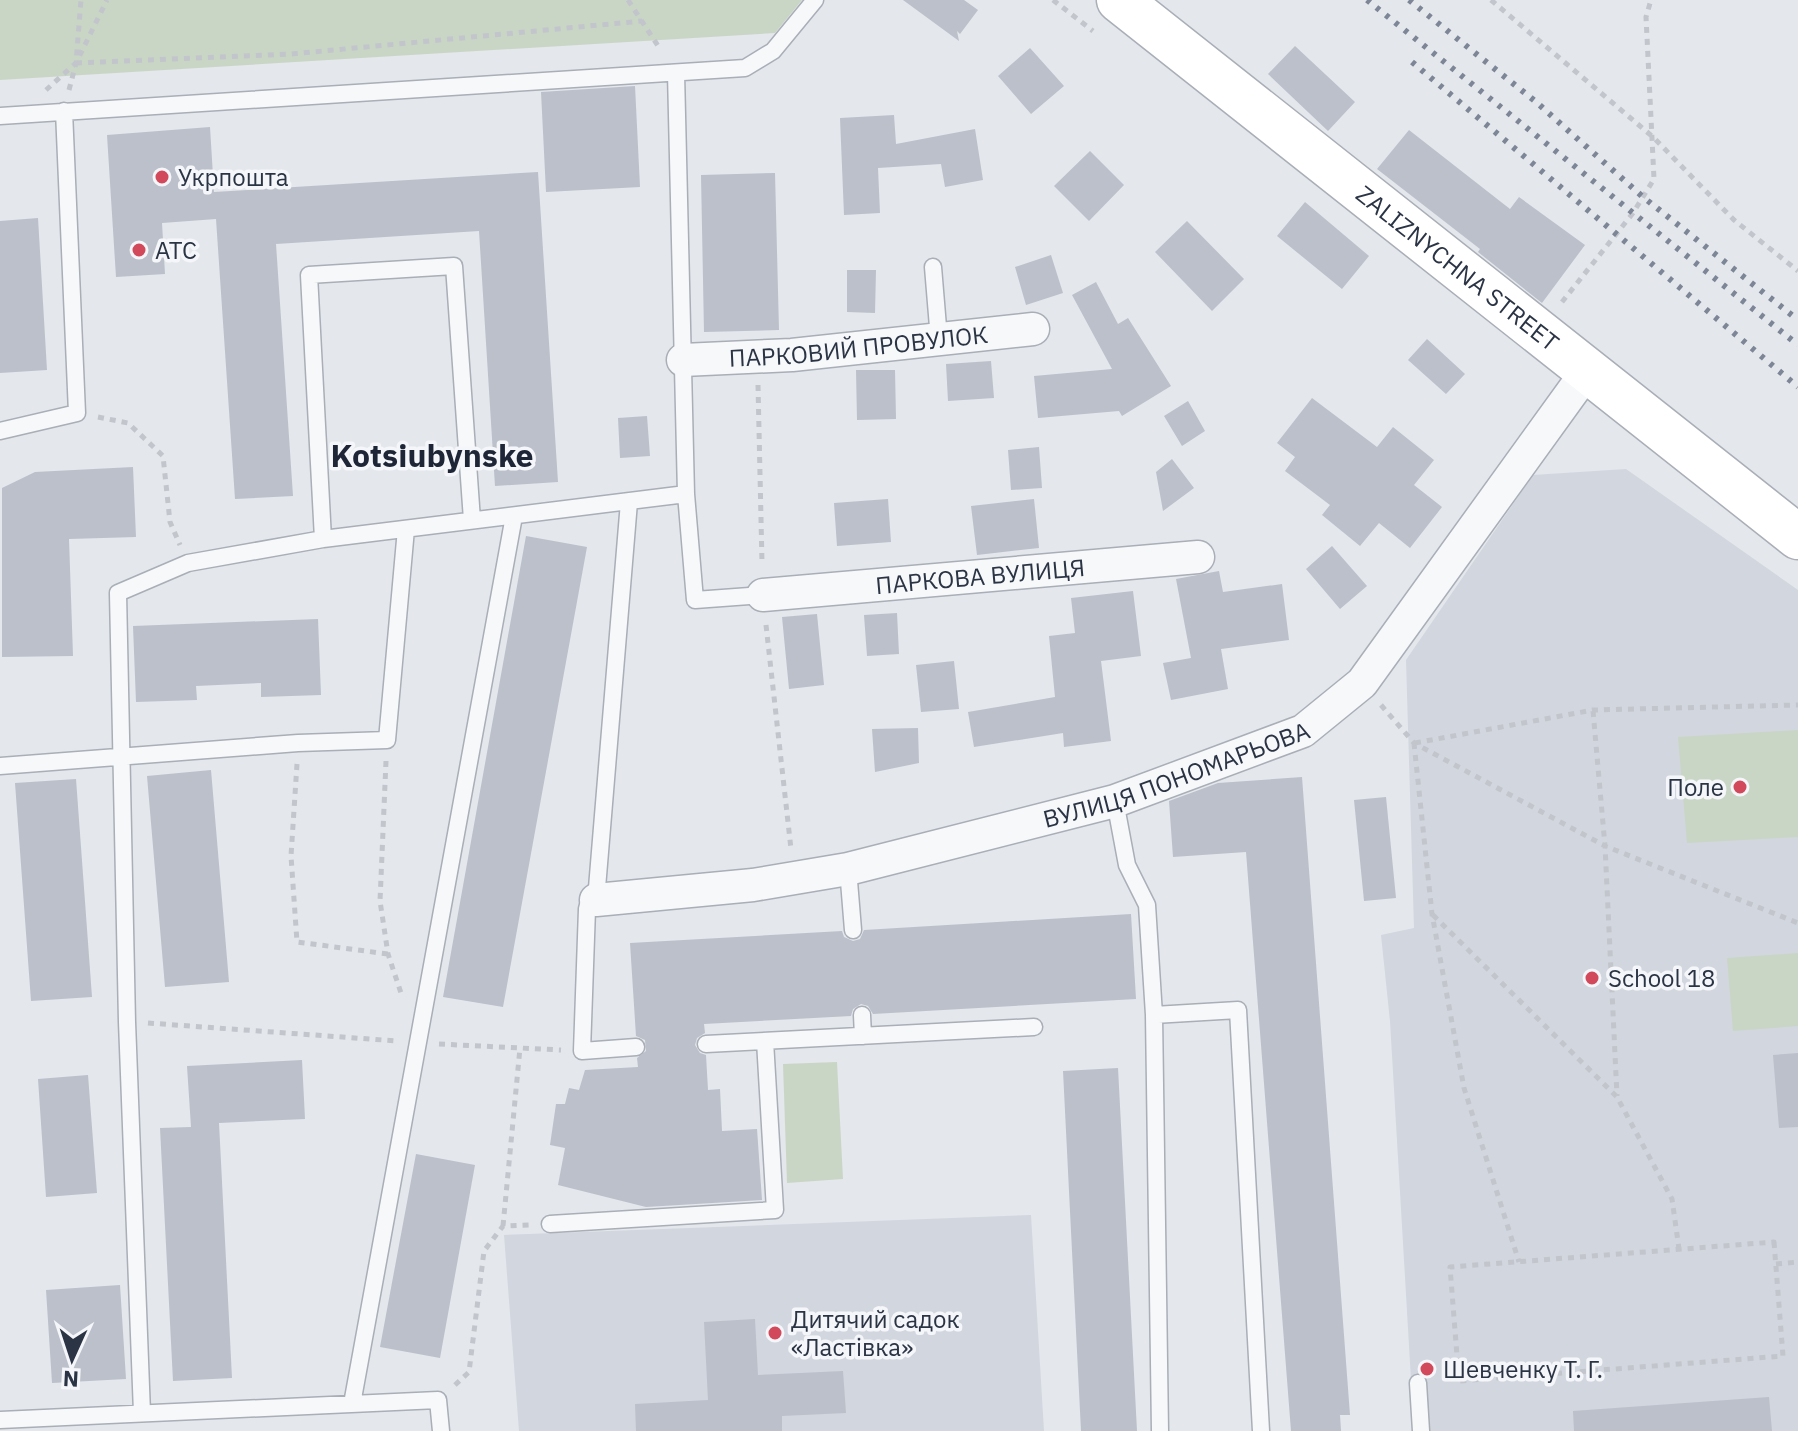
<svg xmlns="http://www.w3.org/2000/svg" width="1798" height="1431" font-family="'IBM Plex Sans',sans-serif">
<style>
.built{fill:#d2d6de}
.green{fill:#c9d6c5}
.building{fill:#bbc0ca}
.lines{fill:none;stroke-linecap:round;stroke-linejoin:round}
.lane-casing{stroke:#a9aeb7;stroke-width:19}
.street-casing{stroke:#a9aeb7;stroke-width:35}
.secondary-casing{stroke:#a9aeb7;stroke-width:47}
.path{stroke:#c2c5cb;stroke-width:5;stroke-dasharray:6 6;stroke-linecap:butt}
.lane{stroke:#f7f8fa;stroke-width:16}
.street{stroke:#f7f8fa;stroke-width:32}
.secondary{stroke:#fff;stroke-width:44}
.rail{stroke:#7d8696;stroke-width:6;stroke-dasharray:4 8;stroke-linecap:butt}
.poi-dot{fill:#d1495b;stroke:#f4f6f9;stroke-width:3}
.labels{text-anchor:middle;dominant-baseline:central;stroke-width:7;stroke-linejoin:round;paint-order:stroke}
.poi-label{font-size:24px;fill:#2b3445;stroke:#f4f6f9;text-anchor:start}
.street-label{font-size:24px;fill:#2b3445;stroke:#f4f6f9}
.district-label{font-size:32px;font-weight:bold;fill:#1d2536;stroke:#f4f6f9}
</style>
<rect width="100%" height="100%" fill="#e4e7ec"/>
<path class="built" d="M1626 469 1798 590V1431H1414L1390 1021 1381 935 1414 928 1406 660 1533 475Z
M1031 1215 1044 1431H519L504 1235Z"/>
<path class="green" d="M0 0H802L775 33 0 80Z
M1798 730V837L1687 843 1678 737Z
M1798 953V1026L1733 1031 1727 958Z
M837 1062 843 1179 787 1183 783 1064Z"/>
<path class="building" d="M903 0H964L978 10 960 34 957 31 959 41Z
M1295 46 1355 102 1328 131 1268 74Z
M1030 48 1064 86 1031 114 998 76Z
M635 86 640 187 546 192 541 92Z
M894 115 896 144 975 129 983 180 945 187 941 164 878 168 880 213 844 215 840 118Z
M210 127 214 192 538 172 558 482 495 486 479 231 276 244 293 496 235 499 216 219 162 223 165 274 116 277 107 135Z
M1409 130 1510 209 1519 197 1585 245 1542 303 1478 252 1480 249 1377 169Z
M1090 151 1124 185 1089 221 1054 186Z
M775 173 779 330 704 332 701 175Z
M1305 202 1369 256 1342 289 1277 236Z
M38 218 47 370 0 373V221Z
M1187 221 1244 279 1212 311 1155 252Z
M1051 255 1063 293 1026 305 1015 267Z
M847 270H876L875 313 847 312Z
M1096 282 1118 324 1128 318 1171 386 1122 416 1119 411 1038 418 1034 376 1112 369 1072 295Z
M1427 339 1465 374 1446 394 1408 360Z
M991 361 994 398 948 401 946 364Z
M856 370H895L896 419 857 420Z
M1312 398 1377 447 1393 427 1434 460 1414 485 1442 507 1410 548 1379 523 1360 546 1322 515 1330 505 1285 471 1295 457 1277 443Z
M1188 401 1205 431 1182 446 1164 416Z
M647 416 650 456 620 458 618 418Z
M1039 447 1042 488 1011 490 1008 450Z
M1172 459 1194 488 1163 511 1156 472Z
M133 467 136 537 69 539 73 656 2 657V488L35 472Z
M888 499 891 542 837 546 834 503Z
M1034 499 1039 548 977 555 971 506Z
M526 536 587 547 503 1007 443 997Z
M1332 546 1367 586 1340 609 1306 569Z
M1219 571 1223 592 1282 584 1289 640 1221 649 1228 689 1171 700 1163 663 1191 658 1176 579Z
M1133 591 1141 656 1101 661 1111 741 1064 747 1063 733 974 747 968 712 1055 697 1049 636 1075 633 1071 598Z
M897 613 899 654 867 656 864 615Z
M817 614 824 685 789 689 782 617Z
M318 619 321 695 261 697V683L196 686 197 700 136 702 133 626Z
M954 661 959 709 921 712 916 665Z
M918 728 919 763 875 772 872 729Z
M211 770 229 982 165 987 147 776Z
M1302 777 1350 1415H1340L1341 1431H1291L1246 852 1173 857 1169 801 1218 783Z
M76 779 92 997 31 1001 15 783Z
M1386 797 1396 898 1364 901 1354 800Z
M1131 914 1136 999 873 1014 868 1006 861 1004 853 1009 851 1016 704 1024 705 1033 697 1038 695 1045 700 1053 706 1055 708 1090 720 1089 722 1131 757 1129 762 1200 646 1207 558 1185 565 1148 550 1145 556 1104H565L569 1088 579 1090 585 1070 638 1067 637 1058 646 1051 645 1040 636 1036 630 943 842 931 844 937 853 941 860 939 864 930Z
M1798 1053V1127L1779 1128 1773 1055Z
M302 1060 305 1119 219 1123 232 1378 173 1381 160 1128 191 1127 187 1066Z
M1118 1068 1137 1431H1081L1063 1071Z
M88 1075 97 1193 46 1197 38 1079Z
M416 1154 475 1165 440 1358 380 1347Z
M120 1285 126 1379 52 1383 46 1290Z
M755 1319 758 1375 843 1371 846 1413 782 1416V1431H636L635 1404 708 1400 704 1322Z
M1769 1397 1772 1431H1574L1573 1411Z"/>
<g class="lines">
<g class="lane-casing">
<path id="lane" d="M0 116 745 68 773 51 815 0
M933 267 939 339
M0 431 77 413 64 111
M686 494 695 600 763 595
M629 502 596 900 588 905 587 909 582 1051 636 1047
M323 539 309 275 454 266 472 520
M0 766 298 743 387 740 406 529
M1115 801 1127 865 1147 905 1154 1015 1160 1431
M848 869 853 930
M862 1015 863 1036
M1154 1015 1238 1010 1261 1431
M706 1044 1034 1027
M550 1224 775 1210 765 1041
M1418 1383 1421 1431
M352 1404 514 516
M142 1413 127 1022 118 593 188 563 323 539 686 494 676 73
M0 1420 438 1400 441 1431"/>
</g>
<g class="street-casing">
<g id="street">
<path id="s1" d="M683 360 792 355 1033 329"/>
<path id="s2" d="M763 595 1198 557"/>
<path id="s3" d="M596 900 753 885 848 869 1115 801 1303 731 1362 683 1588 370"/>
</g>
</g>
<g class="secondary-casing">
<g id="secondary">
<path id="s4" d="M1119 0 1798 537"/>
</g>
</g>
<path class="path" d="M628 0 660 49
M1053 0 1093 31
M1491 0 1653 137 1734 220 1798 271
M76 63 291 54 642 21
M46 90 76 63 81 0
M69 90 76 63 107 0
M1562 302 1633 213 1654 179 1646 17 1651 0
M758 385 762 563
M98 417 128 423 163 456 170 522 180 545
M766 625 791 849
M1381 705 1414 743 1605 846 1798 923
M1593 711 1605 846 1617 1096
M1414 743 1432 914 1464 1088 1519 1262
M1415 743 1593 710 1798 705
M386 761 380 901 388 954 402 996
M297 764 291 856 297 942 388 954
M1433 915 1617 1097 1672 1199 1679 1249
M148 1023 397 1041
M439 1044 561 1050
M503 1226 520 1048
M1774 1242 1783 1356 1459 1381 1450 1267Z
M1776 1264 1798 1262
M455 1385 469 1372 484 1251 503 1226 529 1225"/>
<use href="#lane" class="lane"/>
<use href="#street" class="street"/>
<use href="#secondary" class="secondary"/>
<path class="rail" d="M1367 0 1798 345
M1409 0 1535 101 1643 197 1798 320
M1412 62 1798 387"/>
</g>
<g class="poi-dot">
<circle cx="162" cy="177" r="8"/>
<circle cx="139" cy="250" r="8"/>
<circle cx="1740" cy="787" r="8"/>
<circle cx="1592" cy="978" r="8"/>
<circle cx="775" cy="1333" r="8"/>
<circle cx="1427" cy="1369" r="8"/>
</g>
<g class="labels">
<g class="poi-label">
<text x="178" y="177">Укрпошта</text>
<text x="155" y="250">АТС</text>
<text x="1724" y="787" text-anchor="end">Поле</text>
<text x="1608" y="978">School 18</text>
<text x="791" y="1319">Дитячий садок<tspan x="791" dy="28">«Ластівка»</tspan></text>
<text x="1443" y="1369">Шевченку Т. Г.</text>
</g>
<g class="street-label">
<text stroke="none"><textPath href="#s4" startOffset="432">ZALIZNYCHNA STREET</textPath></text>
<text stroke="none"><textPath href="#s1" startOffset="176">ПАРКОВИЙ ПРОВУЛОК</textPath></text>
<text stroke="none"><textPath href="#s2" startOffset="218">ПАРКОВА ВУЛИЦЯ</textPath></text>
<text stroke="none"><textPath href="#s3" startOffset="596">ВУЛИЦЯ ПОНОМАРЬОВА</textPath></text>
</g>
<g class="district-label">
<text x="432" y="455">Kotsiubynske</text>
</g>
</g>
<g transform="translate(72 1359) rotate(183)" stroke="#f4f6f9" stroke-width="6" paint-order="stroke">
<path d="M0-6L14 30L0 20L-14 30Z" fill="#2b3445"/>
<text y="-12" font-size="22" font-weight="bold" text-anchor="middle" fill="#2b3445">N</text>
</g>
</svg>
